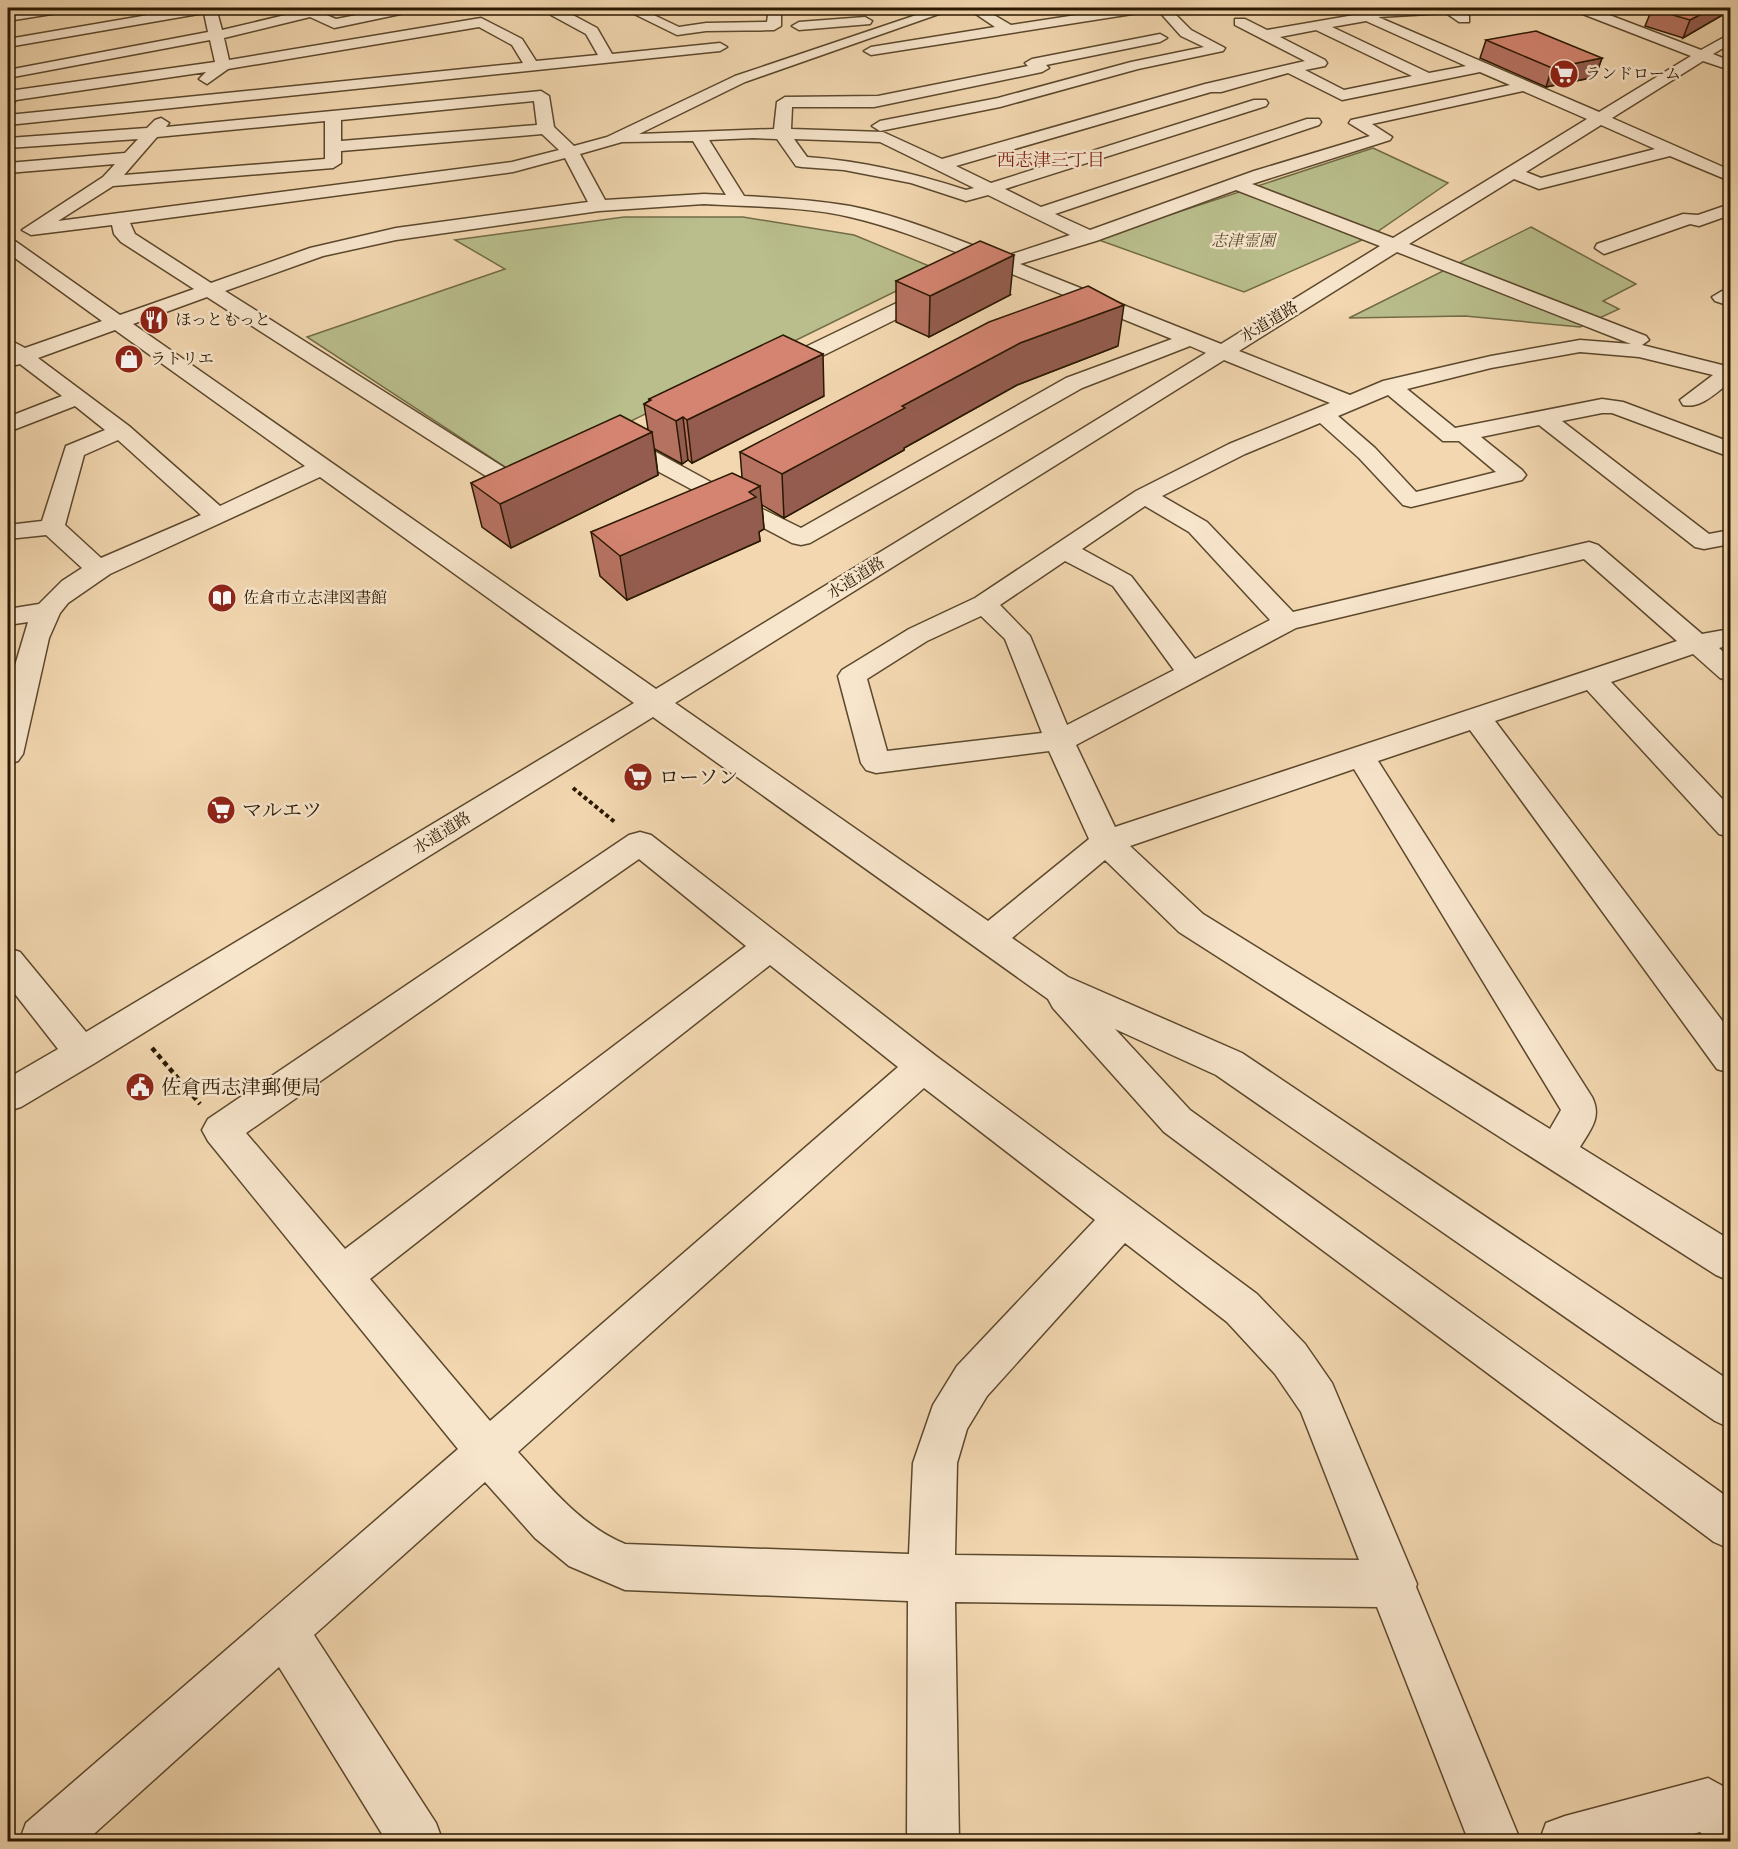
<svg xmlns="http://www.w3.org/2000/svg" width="1738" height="1849" font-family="Cardo,'Noto Serif JP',serif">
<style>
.green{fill:#b9be8c;stroke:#726c46;stroke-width:1.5}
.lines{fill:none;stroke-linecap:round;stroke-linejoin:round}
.minor-casing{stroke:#5c482c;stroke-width:3}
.path-far1{stroke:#2a1900;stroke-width:4;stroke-dasharray:4 3;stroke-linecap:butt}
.path{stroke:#2a1900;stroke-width:4.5;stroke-dasharray:5 4;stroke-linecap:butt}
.minor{fill:#f7e5cc;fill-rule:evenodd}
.wall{fill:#b67261;stroke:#2a1900;stroke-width:1.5}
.shaded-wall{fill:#945c4f;stroke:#2a1900;stroke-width:1.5}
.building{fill:#d48471;stroke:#2a1900;stroke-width:1.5}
.labels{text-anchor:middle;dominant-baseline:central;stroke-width:5;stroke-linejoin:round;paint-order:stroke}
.far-poi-label{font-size:16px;fill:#2a1900;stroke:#f7e5cc;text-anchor:start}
.far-park-label{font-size:16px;font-style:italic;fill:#554b2a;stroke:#f7e5cc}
.far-street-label{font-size:16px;fill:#2a1900;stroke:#f7e5cc}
.far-neighbourhood-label{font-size:18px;fill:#7a1f14;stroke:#f7e5cc}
.poi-label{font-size:20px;fill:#2a1900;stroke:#f7e5cc;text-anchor:start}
</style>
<rect width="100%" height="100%" fill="#f2d7b0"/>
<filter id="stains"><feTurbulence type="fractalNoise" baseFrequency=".00333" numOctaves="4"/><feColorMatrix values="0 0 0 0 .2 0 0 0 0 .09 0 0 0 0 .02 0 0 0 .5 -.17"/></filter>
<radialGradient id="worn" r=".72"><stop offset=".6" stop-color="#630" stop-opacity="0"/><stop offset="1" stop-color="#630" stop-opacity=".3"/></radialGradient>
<path class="green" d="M1373 148 1448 183 1371 236 1244 292 1096 239Z
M624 217H743L854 235 939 270 519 476 307 337 505 269 455 240Z
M1531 227 1636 284 1603 301 1619 309 1580 327 1465 316 1349 318Z"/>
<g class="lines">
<g class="minor-casing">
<path id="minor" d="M42 8H71L64 12 8 21V13Z
M189 8H216L222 30 302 11 307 8H336L335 11 324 14 336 19 393 8H417L410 12 334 28 310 17 224 38 229 60 481 18 522 39 536 61 598 55 586 34 551 15V9L582 8 581 11 569 13 597 28 612 54 720 43 727 47 720 51 8 125V115L523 63 512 45 479 27 228 69 207 84 199 79 206 72 16 100 13 104 8 106 9 91 215 62 210 40 8 78V70L208 32 204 13 8 47V39Z
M622 8H639L679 27 706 23 767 22 769 8H781V26L774 30 706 31 677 35Z
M937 8H956L745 82 639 134 774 129 777 102 785 97 878 96 1028 66 1025 63 1032 59 1160 34 1167 38 1160 42 1046 65 1049 68 1042 72 874 107H792L791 129 883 132 942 159 1205 84 1305 61 1235 25V19H1245L1267 30 1360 14 1361 10C1375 7 1445 4 1457 8 1461 10 1465 14 1469 16V22H1459L1446 13 1378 17 1599 112 1691 56 1575 11 1574 8H1591L1701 50 1730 34V44L1713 54 1730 61V70L1703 61 1612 118 1730 170V181L1670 156 1539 189 1514 179 1409 244 1646 336 1649 340 1642 345 1730 367V382C1717 392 1701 409 1683 405L1680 400 1713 375 1639 357 1580 352 1491 368 1407 389 1455 428 1602 399 1623 402 1730 442V457L1612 413H1602L1562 421 1709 534 1730 530V544L1704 549 1695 547 1539 425 1481 437 1522 470 1526 475 1522 480 1411 507 1403 505 1359 458 1320 423 1245 454 1162 496 1207 522 1293 612 1589 542 1598 545 1702 634 1730 629V645L1719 648 1730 658V681L1720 678 1693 654 1611 682 1730 807V837L1719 834 1587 690 1495 721 1730 1031V1073L1717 1069 1470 730 1378 761 1592 1097C1602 1117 1591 1129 1580 1147L1730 1240V1281L1716 1275 1179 932 1105 860 1012 938 1068 977 1242 1053 1730 1381V1428L1715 1421 1216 1075 1115 1029 1190 1110 1730 1499V1549L1714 1542 1164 1132 1053 1008 1048 999 653 717 95 1063 21 1107 8 1111V1078L58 1049 8 985V948L20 952 86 1032 634 703 320 477 110 574 68 603 60 613 49 638 23 754 18 761 8 764V689L28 622 8 625V609L39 604 62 581 82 568 46 535 8 539V525L42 521 66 446 105 430 75 406 8 432V417L62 396 20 364 8 367V339L25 348 102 321 8 253V240L15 241 120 315 194 289 121 242 114 234 112 225 31 235 22 230 103 177 115 164 8 173V163L125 153 138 139 8 148V138L147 128 155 120 161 118 169 123 166 127 541 91 549 96 554 127 574 146 607 137 735 76ZM1366 21 1466 66 1429 73 1332 27ZM1316 30 1412 76 1344 90 1305 70 1325 66 1327 63 1325 60 1280 37ZM1480 72 1510 85 1351 120 1349 123 1370 136 1254 171 1090 230 1055 214 1319 125 1321 122 1319 119H1307L1041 207 1005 189 1266 106 1268 103 1266 100H1254L991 183 956 166 1211 92H1221L1288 73 1342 100ZM1523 91 1587 119 1393 238 1252 184 1390 140 1392 137 1372 124ZM534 101 537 125 341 141V120ZM325 121V159L124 175 157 137ZM1601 125 1655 149 1541 178 1526 172ZM542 134 559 150 512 162 58 221 113 186 333 168 341 163V151ZM753 138 777 139 796 166 802 167 844 170 911 183 966 201 988 195 1070 235 1003 257C953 238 902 216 850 206 815 200 780 198 744 196L709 140ZM794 139 880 142 974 188 966 190C914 173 862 161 807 157ZM693 141 726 195 704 194 605 200 580 154 622 142ZM565 158 588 202 396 228 310 248 211 283 135 234 130 223 513 172ZM1236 190 1380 246 1221 344 1020 264 1096 241ZM704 204C752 207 803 206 850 217 897 228 940 246 984 263L965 270 768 365 765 370 768 375H784L979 278 1002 270 1172 339 1066 378 801 528 736 496 751 485 747 480 739 478 718 486 634 440H618L615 445 618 450 792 543 801 545 810 543 1082 388 1190 346 1206 353 656 689 133 324 207 297 520 498C530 501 539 499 546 490L542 485 530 484 225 291 323 256 396 240 599 211ZM1397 252 1631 344 1580 340 1491 356 1383 381 1350 395 1239 351ZM115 330 305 466 220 506 129 426 38 358ZM1224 360 1330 403 1229 444 1136 491 975 598 909 629 842 670 838 676 861 763 866 770 876 773 1049 751 1089 839 988 921 675 703ZM1388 395 1443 441H1459L1496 472 1416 492 1375 448 1338 416ZM118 440 201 515 101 558 65 525 84 455ZM1145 506 1189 532 1270 620 1195 659 1131 576 1082 549ZM1584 559 1677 641 1115 827 1076 745 1296 628ZM1065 561 1113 586 1174 670 1067 725 1030 636 1000 605ZM981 616 1005 639 1042 733 887 751 867 679 927 641ZM1354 769 1561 1110 1550 1129 1203 914 1130 846Z
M967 8H982L1011 25 1122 8H1152L1145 12 871 55 864 51 871 47 995 27Z
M1156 8H1169L1191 30 1225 48 1223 51 1138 69 1000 107 880 131 872 126 880 121 998 98 1131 62 1204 47 1181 36Z
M865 17 872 21 870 24 799 30 792 26 799 22Z
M1730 204V215L1699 226 1690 224 1604 254 1595 248 1597 244 1683 214 1698 215Z
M1722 291 1730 293V306L1715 301 1712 297Z
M640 832 651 835 936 1056 1257 1294 1305 1344 1332 1383 1417 1584 1416 1587 1521 1842H1469L1377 1607 955 1602 959 1842H907L908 1601 625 1590 569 1566 535 1538 485 1482 314 1635 436 1823 443 1842H387L279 1667 85 1842H19L26 1823 458 1449 208 1141 202 1130 208 1119 629 835ZM639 859 746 946 345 1249 246 1133ZM770 965 898 1067 490 1421 370 1279ZM924 1088 1095 1220 957 1366 933 1405 913 1463 909 1554 625 1544C580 1525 551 1488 518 1452ZM1125 1243 1227 1322 1275 1374 1301 1412 1359 1560 955 1555 957 1463 967 1429 987 1396Z
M1708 1778 1730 1790V1842H1711L1700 1832 1665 1842H1539L1546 1823 1565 1816Z"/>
</g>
<path class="path-far1" d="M573 788 616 823"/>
<path class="path" d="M152 1048 200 1104"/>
<use href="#minor" class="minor"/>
</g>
<path class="wall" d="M1731 8V10L1683 38 1645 26 1652 9Z
M1486 40 1602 58 1595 77 1546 87 1480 58Z
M896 281 1010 295 929 337 896 322Z
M1118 346 1017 385 904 448V450L784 518 762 505 764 529 759 532 760 541 627 600 600 576 591 532 742 477 740 452Z
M824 396 692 463 688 460 682 464 655 449 658 475 511 548 482 527 471 483 648 429 644 404 649 401V399Z"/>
<path class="shaded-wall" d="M1713 8H1731V10L1683 38 1690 20Z
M1602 58 1595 77 1546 87 1552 68Z
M1014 255 1010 295 929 337 930 296Z
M1124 305 1118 346 1017 385 904 448V450L784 518 782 474 902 406 1020 343Z
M823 354 824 396 692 463 687 420Z
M683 417 688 460 682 464 676 421Z
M652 432 658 475 511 548 500 504Z
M760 486 764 529 759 532 760 541 627 600 620 556Z"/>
<path class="building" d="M1655 8H1713L1690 20 1652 9Z
M1536 31 1602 58 1552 68 1486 40Z
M980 241 1014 255 930 296 896 281Z
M1088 286 1124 305 1020 343 902 406 905 408 782 474 740 452 989 322Z
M783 335 823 354 687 420 683 417 676 421 644 404 651 400 649 399Z
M620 415 652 432 500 504 471 483Z
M732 473 760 486 749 492 756 497 620 556 591 532Z"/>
<defs>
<g id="supermarket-disc" transform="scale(1.5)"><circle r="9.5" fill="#8f2418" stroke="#f7e5cc"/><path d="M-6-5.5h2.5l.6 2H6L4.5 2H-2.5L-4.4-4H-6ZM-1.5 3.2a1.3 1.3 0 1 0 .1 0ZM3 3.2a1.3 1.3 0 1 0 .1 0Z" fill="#fff"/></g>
<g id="restaurant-disc" transform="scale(1.5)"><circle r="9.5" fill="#8f2418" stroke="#f7e5cc"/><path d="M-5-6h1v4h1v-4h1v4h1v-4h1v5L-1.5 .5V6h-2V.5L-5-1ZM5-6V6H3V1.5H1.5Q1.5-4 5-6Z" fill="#fff"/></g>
<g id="shop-disc" transform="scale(1.5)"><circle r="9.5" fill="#8f2418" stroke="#f7e5cc"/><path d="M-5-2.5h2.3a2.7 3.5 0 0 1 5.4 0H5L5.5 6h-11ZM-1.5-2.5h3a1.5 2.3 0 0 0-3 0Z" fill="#fff"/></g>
<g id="library-disc" transform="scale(1.5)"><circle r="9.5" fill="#8f2418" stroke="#f7e5cc"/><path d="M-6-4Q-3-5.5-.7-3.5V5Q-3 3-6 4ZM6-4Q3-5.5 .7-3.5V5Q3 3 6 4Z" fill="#fff"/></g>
<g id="civic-disc" transform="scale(1.5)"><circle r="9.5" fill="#8f2418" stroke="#f7e5cc"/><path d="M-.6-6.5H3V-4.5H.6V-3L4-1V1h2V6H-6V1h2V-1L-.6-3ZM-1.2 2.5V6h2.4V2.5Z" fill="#fff"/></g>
</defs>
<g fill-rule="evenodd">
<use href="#supermarket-disc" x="1564" y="74"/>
<use href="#restaurant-disc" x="154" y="320"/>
<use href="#shop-disc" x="129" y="359"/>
<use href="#library-disc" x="222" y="598"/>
<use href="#supermarket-disc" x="638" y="777"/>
<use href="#supermarket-disc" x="221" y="810"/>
<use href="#civic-disc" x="140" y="1087"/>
</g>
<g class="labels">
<g class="far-poi-label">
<text x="1585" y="74">ランドローム</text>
<text x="175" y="320">ほっともっと</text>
<text x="150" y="359">ラトリエ</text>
<text x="243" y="598">佐倉市立志津図書館</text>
</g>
<g class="far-park-label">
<text x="1243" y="241">志津霊園</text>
</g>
<g class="far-street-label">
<text transform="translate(1269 322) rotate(-31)">水道道路</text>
<text transform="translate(856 578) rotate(-32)">水道道路</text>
<text transform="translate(442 833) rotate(-32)">水道道路</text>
</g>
<g class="far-neighbourhood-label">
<text x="1051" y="160">西志津三丁目</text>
</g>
<g class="poi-label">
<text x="659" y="777">ローソン</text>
<text x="242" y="810">マルエツ</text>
<text x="161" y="1087">佐倉西志津郵便局</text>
</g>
</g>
<rect width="1738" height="1849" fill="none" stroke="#f2d7b0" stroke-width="30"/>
<rect x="9" y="9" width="1720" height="1831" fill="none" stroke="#2a1900" stroke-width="3"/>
<rect x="15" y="15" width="1708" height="1819" fill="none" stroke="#2a1900" stroke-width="1.5"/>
<rect width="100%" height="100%" filter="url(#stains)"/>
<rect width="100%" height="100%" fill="url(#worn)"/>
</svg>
